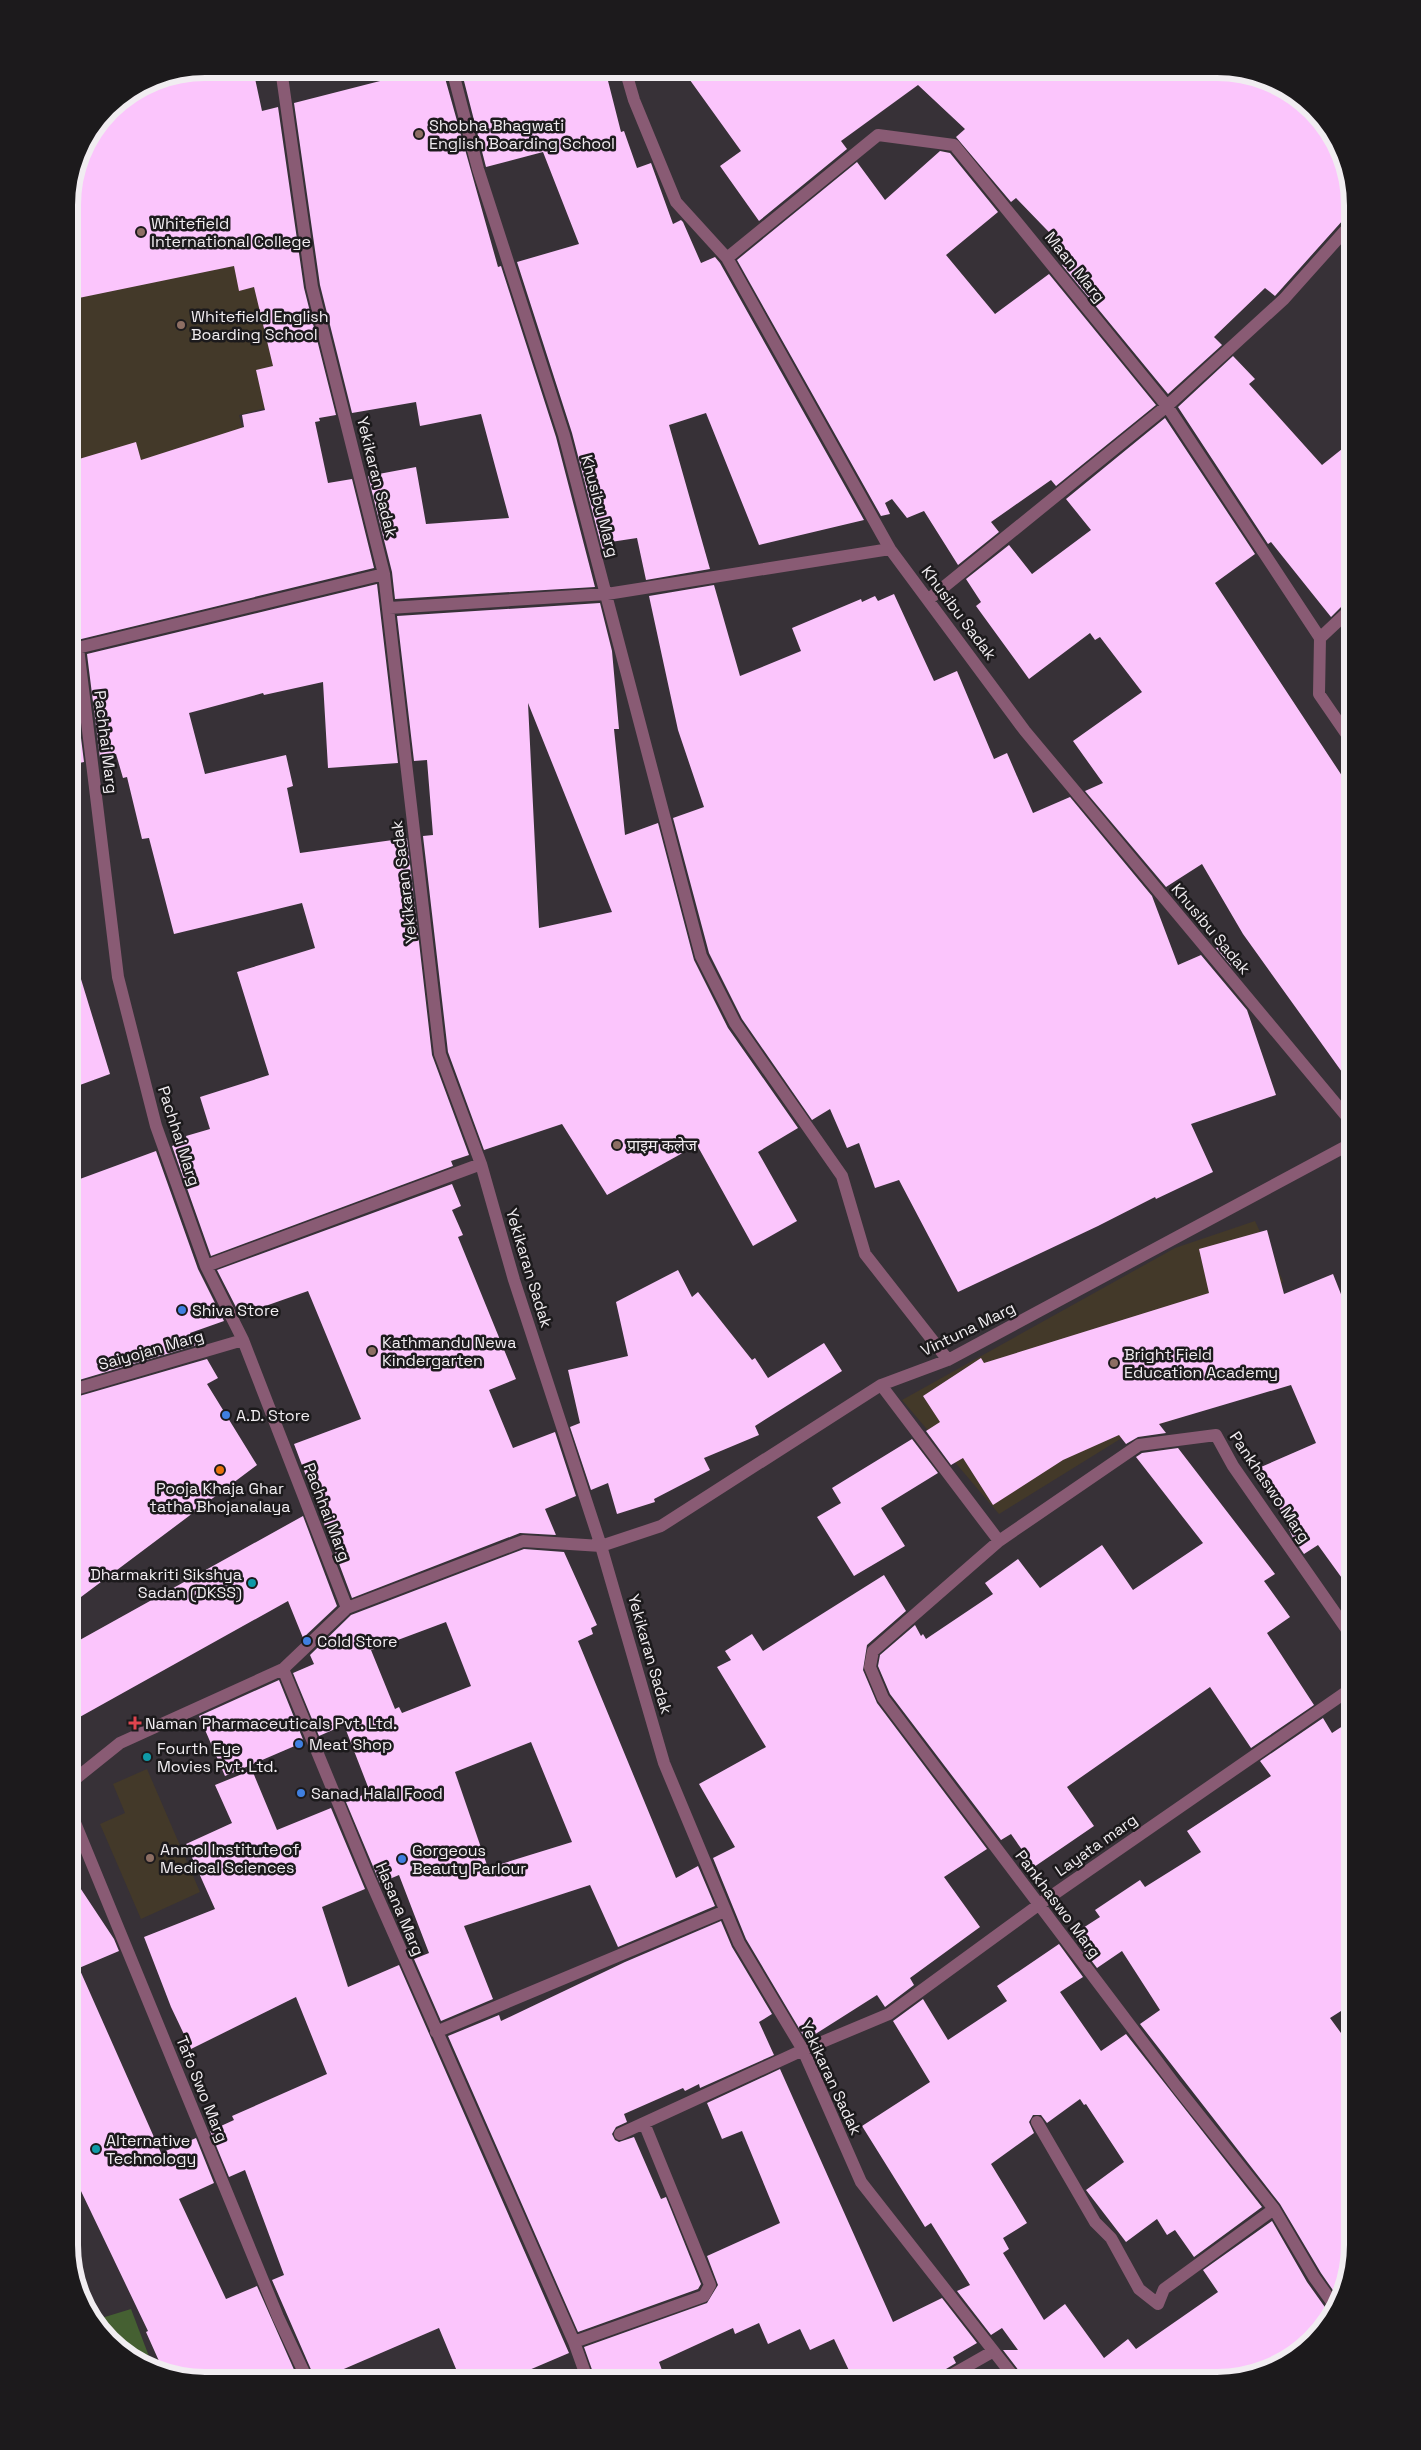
<svg xmlns="http://www.w3.org/2000/svg" width="1421" height="2450" font-family="'Space Grotesk','Noto Sans Devanagari',sans-serif">
<style>
.education{fill:#433929}
.green{fill:#456032}
.building{fill:#fbc5fc;fill-rule:evenodd}
.lines{fill:none;stroke-linecap:round;stroke-linejoin:round}
.street{stroke:#895b74;stroke-width:12}
.education-dot{fill:#8d6e63;stroke:#1c1a1c;stroke-width:2}
.shop-dot{fill:#3f7fe0;stroke:#1c1a1c;stroke-width:2}
.food-dot{fill:#e8710a;stroke:#1c1a1c;stroke-width:2}
.culture-dot{fill:#0f9aa8;stroke:#1c1a1c;stroke-width:2}
.health-dot{fill:#e0444e;stroke:#1c1a1c;stroke-width:2}
.labels{text-anchor:middle;dominant-baseline:central;stroke-width:5;stroke-linejoin:round;paint-order:stroke}
.poi-label{font-size:16px;fill:#f1edf1;stroke:#1c1a1c;text-anchor:start}
.street-label{font-size:16px;fill:#f1edf1;stroke:#1c1a1c}
.rim{fill:none;stroke:#f1edf1;stroke-width:6}
</style>
<rect width="100%" height="100%" fill="#373137"/>
<path class="education" d="M69 214 271 233 311 396 239 415 247 449 158 577 69 599Z
M1255 1221 1283 1281 1250 1338 1268 1388 1125 1436 999 1514 902 1400 1175 1248Z
M147 1769 200 1892 141 1919 100 1824 125 1813 113 1784Z"/>
<path class="green" d="M131 2309 153 2367 129 2358 95 2320Z"/>
<path class="building" d="M204 69H253L262 111 278 107 304 288 336 415 319 418 320 421 315 422 328 483 352 479 374 568 69 642V462L136 442 141 460 244 427 242 415 265 410 256 370 273 366 254 287 239 291 234 266 69 300V196L79 152 109 108 153 79Z
M381 69H436L439 79 445 78 498 267 501 266 556 437 595 587 395 599 392 572 368 476 416 467 426 524 509 518 481 414 420 426 416 402 352 413 320 285 294 103 384 80Z
M509 69H605L621 132 624 131 637 168 651 163 673 224 681 220 683 222 701 263 715 257 720 263 864 520 759 545 706 413 669 425 710 569 646 580 637 538 604 543 605 560 572 433 517 262 579 244 543 152 486 167 464 81Z
M682 69H1226L1292 92 1338 144 1352 210 1275 296 1265 288 1214 337 1222 345 1168 394 1062 265 1073 257 1016 198 1011 202 956 137 965 129 918 85 841 141 847 149 759 221 720 166 741 151Z
M940 151 950 153 998 212 946 255 995 314 1049 274 1156 405 1056 486 1051 480 991 522 999 532 958 565 924 511 907 518 892 499 885 503 890 514 881 516 737 260 857 162 885 200Z
M1233 356 1255 379 1249 384 1322 465 1352 441V600L1346 602 1331 617 1271 542 1268 544 1178 407Z
M1165 418 1255 554 1215 583 1352 791V1086L1243 934 1202 864 1166 887 1085 791 1103 783 1073 741 1142 692 1100 637 1095 640 1090 633 1029 679 976 606 981 602 966 579 1009 545 1032 574 1091 530 1066 499Z
M377 584 398 763 328 768 323 682 264 695 263 693 189 713 205 774 286 755 293 786 287 788 300 853 407 838 432 1055 469 1155 451 1161 453 1166 211 1256 172 1146 187 1140 186 1136 210 1129 200 1097 269 1075 237 972 315 948 302 903 174 934 149 838 142 839 127 777 123 778 116 754 100 758 87 654Z
M714 585 740 676 801 651 792 628 861 599 862 602 875 596 878 601 894 594 934 681 957 671 994 759 1007 753 1033 813 1070 797 1152 896 1178 965 1201 955 1247 1010 1276 1095 1191 1124 1213 1172 1156 1199 1155 1197 1098 1226 958 1292 899 1180 875 1188 859 1143 847 1148 830 1109 812 1120 742 1019 709 953 673 818 704 807 678 730 649 596Z
M600 603 612 651 619 729H614L625 835 658 823 694 960 728 1028 798 1128 758 1152 797 1221 753 1246 697 1145 607 1195 562 1124 484 1150 448 1052 423 836 433 835 427 760 414 761 397 616ZM528 703 612 912 539 928Z
M1352 619V643L1341 629Z
M69 658H71L84 762 69 765Z
M1225 944 1232 967 1216 948Z
M77 966 110 1074 69 1089V967Z
M156 1151 198 1269 224 1321 190 1333 197 1345 69 1383V1183Z
M452 1184 461 1206 452 1210 463 1235 458 1237 516 1379 489 1390 513 1448 555 1432 576 1496 545 1509 556 1535 520 1533 352 1598 294 1444 361 1419 308 1291 240 1315 217 1270Z
M1267 1230 1284 1294 1333 1274 1352 1322V1592L1318 1545 1304 1554 1293 1538 1261 1467 1316 1443 1291 1385 1159 1424 1166 1433 1138 1437 1126 1444 1119 1435 1063 1460 993 1505 963 1458 951 1465 926 1431 940 1422 923 1396 981 1358 984 1363 1209 1293 1199 1249Z
M678 1270 692 1297 698 1292 752 1360 755 1358 768 1378 824 1343 842 1371 755 1426 759 1435 704 1458 710 1470 654 1499 655 1502 617 1514 608 1483 591 1490 570 1427 580 1423 568 1370 628 1356 616 1302Z
M207 1359 218 1378 207 1384 257 1465 69 1606V1399Z
M912 1439 938 1473 881 1508 905 1546 854 1576 817 1517 841 1503 832 1488Z
M1178 1448 1275 1574 1264 1581 1290 1617 1267 1633 1314 1705 1251 1748 1210 1687 1067 1787 1094 1826 1034 1867 1011 1834 1001 1840 890 1694 878 1666 880 1655 915 1625 921 1636 923 1634 926 1639 993 1594 985 1583 1018 1559 1040 1588 1102 1545 1133 1590 1203 1543 1136 1457 1142 1453Z
M303 1516 337 1606 303 1638 288 1601 69 1723V1646Z
M524 1549 564 1552 597 1625 591 1628 593 1634 578 1641 676 1878 698 1866 715 1906 618 1947 590 1885 464 1926 493 1999 441 2021 414 1959 429 1953 399 1875 380 1883 346 1802 370 1792 344 1725 319 1736 293 1673 314 1664 310 1655 351 1615ZM446 1622 471 1686 402 1713 399 1707 395 1709 371 1650ZM531 1742 572 1842 488 1868 455 1772Z
M884 1575 906 1611 867 1645 863 1670 877 1703 987 1849 944 1877 980 1927 910 1978 914 1985 885 2007 877 1995 806 2040 746 1939 713 1858 735 1847 699 1784 766 1747 717 1667 731 1660 725 1651 752 1634 763 1651Z
M279 1680 304 1742 225 1776 199 1716Z
M1323 1718 1332 1733 1352 1720V2004L1330 2018 1352 2048V2246L1337 2296 1321 2273 1280 2204 1140 2024 1160 2010 1122 1951 1097 1968 1072 1935 1100 1917 1095 1910 1140 1880 1145 1887 1201 1852 1187 1831 1271 1776 1260 1761Z
M252 1770 277 1830 331 1808 365 1889 322 1907 348 1987 399 1965 569 2353 503 2381H461L439 2328 316 2381 272 2280 284 2275 245 2170 229 2177 210 2131 234 2120 232 2116 327 2074 296 1997 191 2049 171 2007 144 1937 215 1909 186 1844 232 1823 215 1785Z
M69 1871 114 1939 119 1951 79 1968 161 2153 196 2138 214 2183 179 2199 226 2299 257 2286 299 2381H196L163 2370 146 2332 148 2331 69 2166Z
M721 1921 732 1947 772 2014 759 2022 774 2055 700 2088 699 2084 685 2091 683 2088 624 2114 627 2122 616 2127 612 2134 615 2140 619 2142 634 2137 661 2199 666 2197 701 2284 698 2289 578 2332 448 2036 499 2015 501 2021 625 1962Z
M1059 1944 1083 1977 1060 1992 1101 2051 1126 2034 1262 2207 1194 2257 1175 2230 1167 2235 1157 2219 1126 2242 1086 2190 1124 2162 1086 2104 1084 2105 1080 2099 1047 2123 1041 2115H1033L1029 2122 1034 2133 991 2164 1027 2223 1003 2238 1009 2249 1003 2253 1044 2320 1065 2304 1104 2358 1128 2339 1136 2349 1218 2292 1203 2270 1272 2221 1307 2282 1327 2310 1332 2313 1327 2323 1276 2367 1217 2381H1025L1023 2376 1003 2350H1018L1002 2328 991 2335 957 2291 970 2285 931 2223 925 2227 862 2126 930 2082 893 2021 923 1999 948 2040 1007 2001 997 1986Z
M780 2069 893 2322 942 2298 977 2343 953 2357 956 2363 926 2381H854L834 2339 810 2350 800 2329 768 2344 759 2323 735 2334 733 2328 659 2362 666 2381H596L584 2347 707 2303 718 2285 707 2256 780 2223 742 2131 722 2139 707 2103Z"/>
<g class="lines">
<path class="street" d="M281 69 312 287 384 574 440 1054 481 1164 514 1280 601 1546 664 1763 739 1943 803 2050 861 2182 1017 2381
M452 69 478 169 564 435 701 956 735 1023 842 1176 865 1254 948 1360
M625 69 634 100 676 202 727 258 890 549 1025 731 1352 1123
M727 258 878 135 954 145 1167 406 1320 638
M929 599 1167 406 1284 299 1352 223
M389 608 607 594 890 549
M1320 638 1319 694 1352 742
M1320 638 1352 608
M78 648 118 977 156 1126 206 1266 243 1340 347 1608
M69 650 384 574
M206 1266 481 1164
M881 1385 999 1541
M69 1391 243 1340
M283 1669 367 1873 574 2342 588 2381
M69 1784 120 1743 283 1669 347 1608 523 1541 601 1546 661 1526 881 1385 948 1360 1352 1143
M69 1808 278 2317 308 2381
M436 2032 725 1911
M1037 2122 1095 2222 1111 2238 1139 2289 1158 2304 1164 2289 1274 2209
M620 2134 803 2050 889 2014 1037 1906 1352 1688
M1334 2305 1314 2277 1274 2209 1176 2086 883 1698 870 1667 873 1651 999 1541 1139 1445 1216 1435 1233 1466 1352 1637
M574 2342 704 2296 710 2285 644 2123
M941 2381 992 2352"/>
</g>
<g class="education-dot">
<circle cx="419" cy="134" r="5"/>
<circle cx="141" cy="232" r="5"/>
<circle cx="181" cy="325" r="5"/>
<circle cx="617" cy="1145" r="5"/>
<circle cx="372" cy="1351" r="5"/>
<circle cx="1114" cy="1363" r="5"/>
<circle cx="150" cy="1858" r="5"/>
</g>
<g class="shop-dot">
<circle cx="182" cy="1310" r="5"/>
<circle cx="226" cy="1415" r="5"/>
<circle cx="307" cy="1641" r="5"/>
<circle cx="299" cy="1744" r="5"/>
<circle cx="301" cy="1793" r="5"/>
<circle cx="402" cy="1859" r="5"/>
</g>
<circle class="food-dot" cx="220" cy="1470" r="5"/>
<g class="culture-dot">
<circle cx="252" cy="1583" r="5"/>
<circle cx="147" cy="1757" r="5"/>
<circle cx="96" cy="2149" r="5"/>
</g>
<path class="health-dot" d="M132.5 1715.5h5v5h5v5h-5v5h-5v-5h-5v-5h5z"/>
<g class="labels">
<g class="poi-label">
<text x="429" y="125">Shobha Bhagwati<tspan x="429" dy="18">English Boarding School</tspan></text>
<text x="151" y="223">Whitefield<tspan x="151" dy="18">International College</tspan></text>
<text x="191" y="316">Whitefield English<tspan x="191" dy="18">Boarding School</tspan></text>
<text x="627" y="1145">प्राइम कलेज</text>
<text x="192" y="1310">Shiva Store</text>
<text x="382" y="1342">Kathmandu Newa<tspan x="382" dy="18">Kindergarten</tspan></text>
<text x="1124" y="1354">Bright Field<tspan x="1124" dy="18">Education Academy</tspan></text>
<text x="236" y="1415">A.D. Store</text>
<text x="220" y="1488" text-anchor="middle">Pooja Khaja Ghar<tspan x="220" dy="18">tatha Bhojanalaya</tspan></text>
<text x="242" y="1574" text-anchor="end">Dharmakriti Sikshya<tspan x="242" dy="18">Sadan (DKSS)</tspan></text>
<text x="317" y="1641">Cold Store</text>
<text x="145" y="1723">Naman Pharmaceuticals Pvt. Ltd.</text>
<text x="309" y="1744">Meat Shop</text>
<text x="157" y="1748">Fourth Eye<tspan x="157" dy="18">Movies Pvt. Ltd.</tspan></text>
<text x="311" y="1793">Sanad Halal Food</text>
<text x="160" y="1849">Anmol Institute of<tspan x="160" dy="18">Medical Sciences</tspan></text>
<text x="412" y="1850">Gorgeous<tspan x="412" dy="18">Beauty Parlour</tspan></text>
<text x="106" y="2140">Alternative<tspan x="106" dy="18">Technology</tspan></text>
</g>
<g class="street-label">
<text transform="translate(1075 267) rotate(51)">Maan Marg</text>
<text transform="translate(377 477) rotate(76)">Yekikaran Sadak</text>
<text transform="translate(600 506) rotate(75)">Khusibu Marg</text>
<text transform="translate(959 613) rotate(53)">Khusibu Sadak</text>
<text transform="translate(106 742) rotate(83)">Pachhai Marg</text>
<text transform="translate(404 882) rotate(-97)">Yekikaran Sadak</text>
<text transform="translate(1211 929) rotate(50)">Khusibu Sadak</text>
<text transform="translate(179 1136) rotate(72)">Pachhai Marg</text>
<text transform="translate(529 1268) rotate(73)">Yekikaran Sadak</text>
<text transform="translate(968 1329) rotate(-26)">Vintuna Marg</text>
<text transform="translate(151 1350) rotate(-16)">Saiyojan Marg</text>
<text transform="translate(1270 1487) rotate(56)">Pankhaswo Marg</text>
<text transform="translate(327 1512) rotate(69)">Pachhai Marg</text>
<text transform="translate(650 1654) rotate(74)">Yekikaran Sadak</text>
<text transform="translate(1096 1845) rotate(-35)">Layata marg</text>
<text transform="translate(1058 1904) rotate(53)">Pankhaswo Marg</text>
<text transform="translate(400 1909) rotate(67)">Hasana Marg</text>
<text transform="translate(831 2078) rotate(65)">Yekikaran Sadak</text>
<text transform="translate(202 2089) rotate(68)">Tafo Swo Marg</text>
</g>
</g>
<path d="M0 0H1421V2450H0ZM205 78H1217A127 127 0 0 1 1344 205V2245A127 127 0 0 1 1217 2372H205A127 127 0 0 1 78 2245V205A127 127 0 0 1 205 78Z" fill="#1c1a1c" fill-rule="evenodd"/>
<path class="rim" d="M205 78H1217A127 127 0 0 1 1344 205V2245A127 127 0 0 1 1217 2372H205A127 127 0 0 1 78 2245V205A127 127 0 0 1 205 78Z"/>
</svg>
